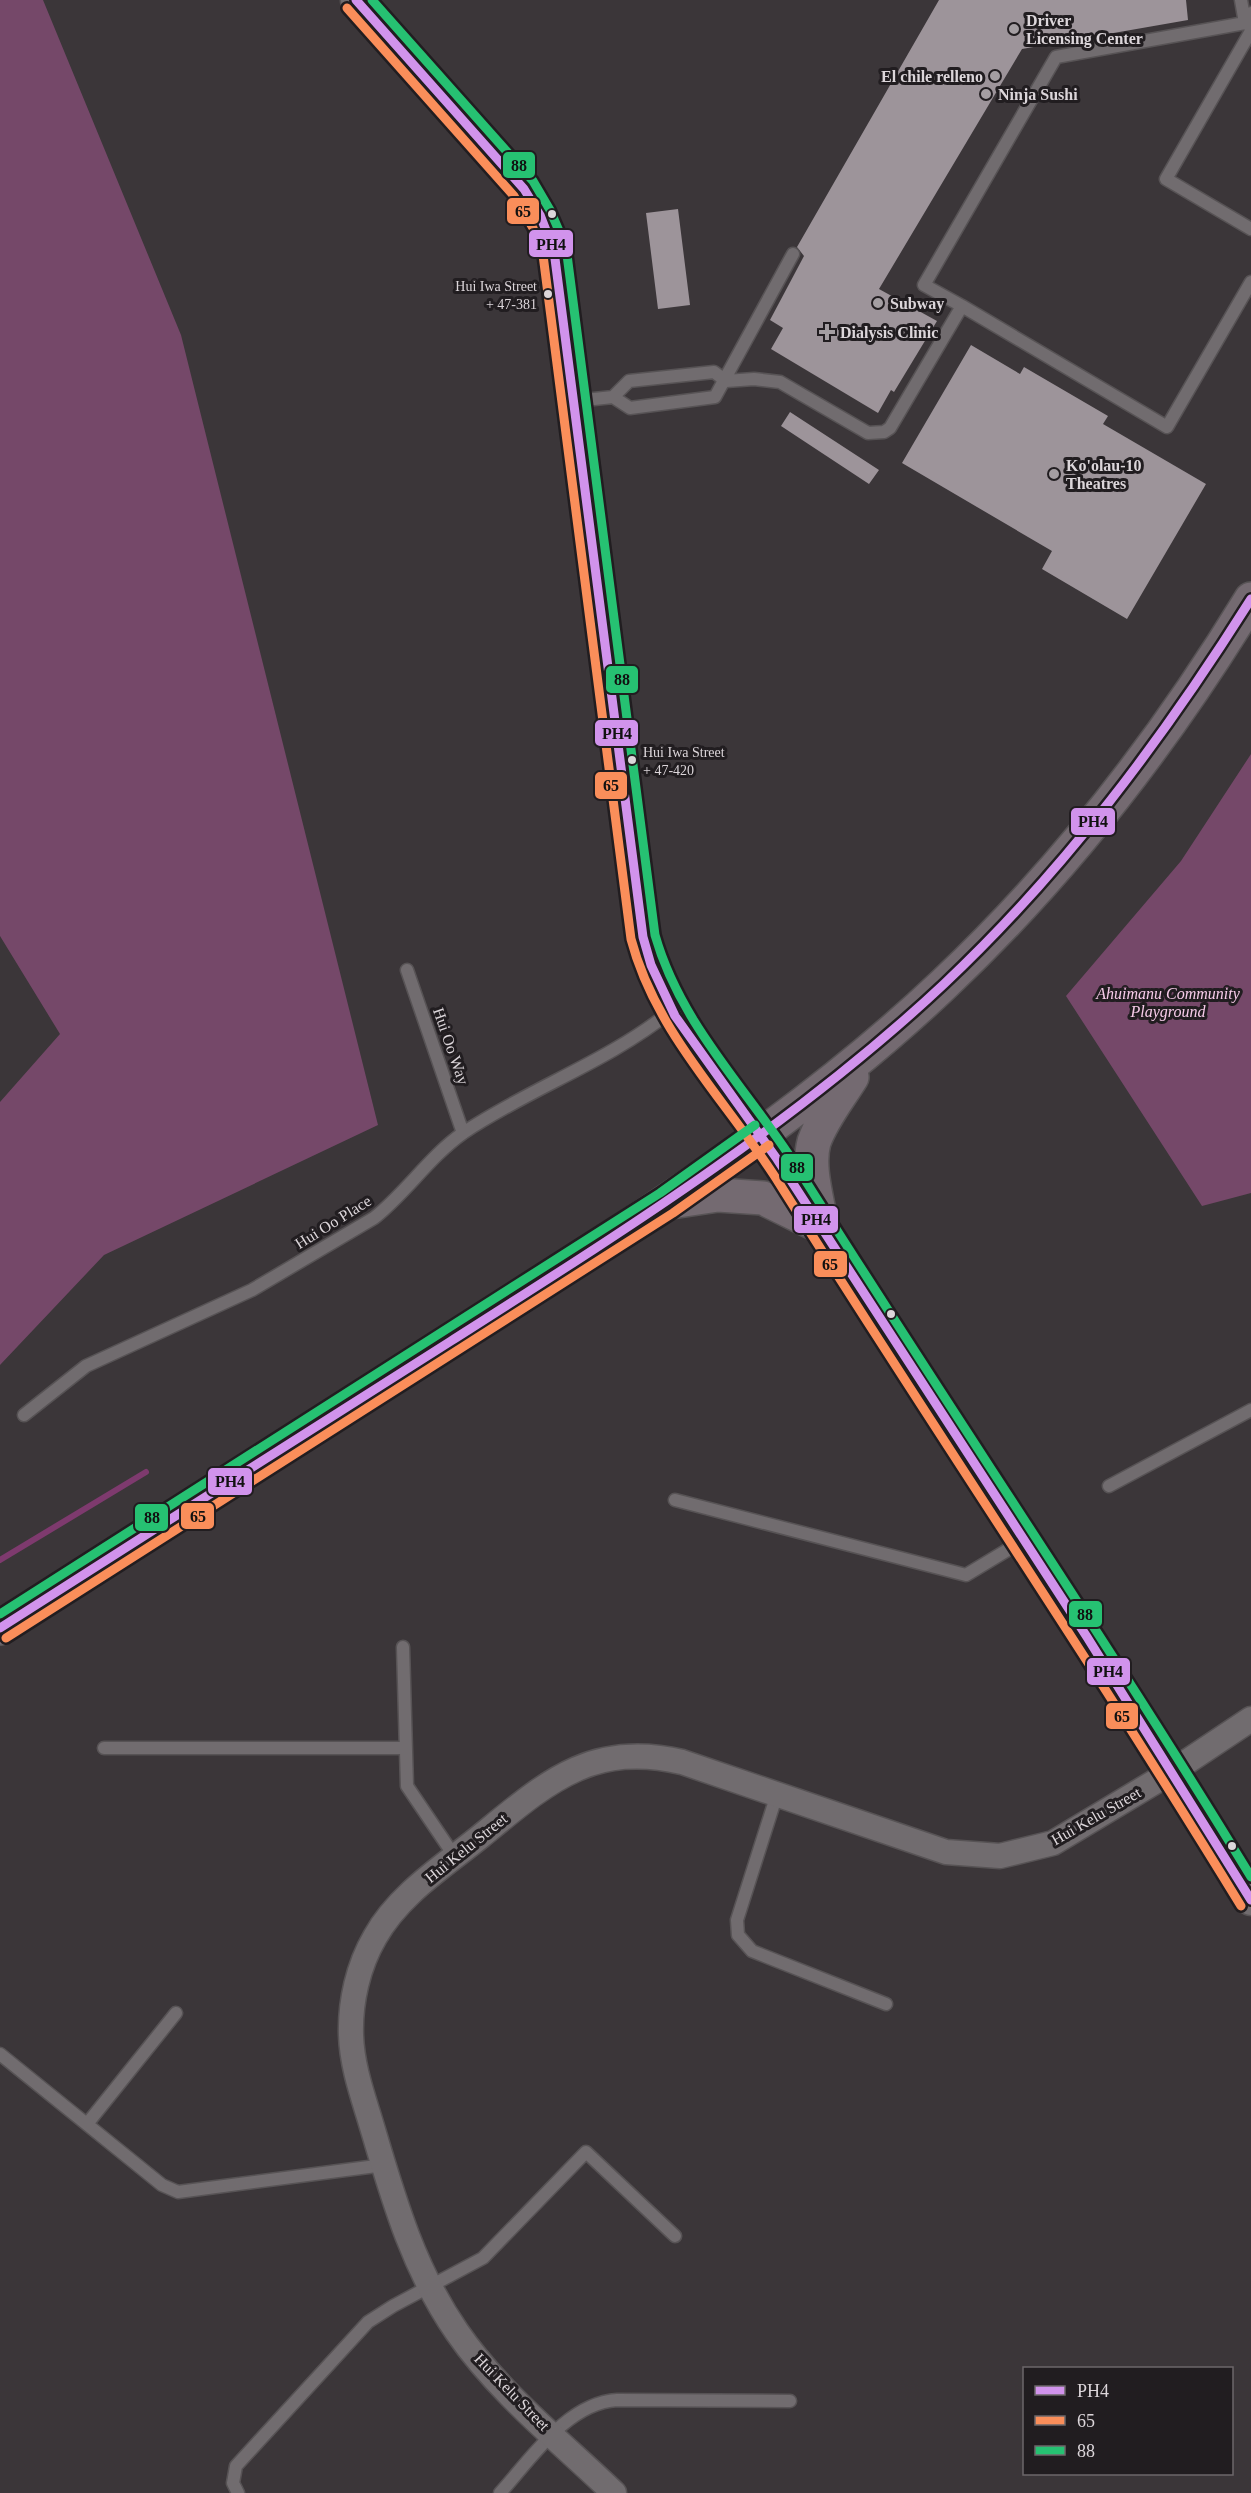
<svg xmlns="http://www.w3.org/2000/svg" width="1251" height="2493" font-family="'Times New Roman',serif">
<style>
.green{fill:#754869}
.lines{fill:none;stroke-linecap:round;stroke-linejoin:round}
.stream{stroke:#7e3a6e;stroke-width:6}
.building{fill:#9d949a}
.service-casing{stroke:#575355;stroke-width:15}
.minor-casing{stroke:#575355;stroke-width:27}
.tertiary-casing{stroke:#575355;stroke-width:33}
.primary-casing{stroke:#575355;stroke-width:36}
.service{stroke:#716c6f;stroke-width:12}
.minor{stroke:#716c6f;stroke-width:24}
.tertiary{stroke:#716c6f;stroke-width:30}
.primary{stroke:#746a71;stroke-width:33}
.bus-1-casing{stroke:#211d20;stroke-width:14}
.bus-2-casing{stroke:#211d20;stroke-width:14}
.bus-3-casing{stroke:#211d20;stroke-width:14}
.bus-1{stroke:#d193ec;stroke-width:9}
.bus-2{stroke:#fa8e5a;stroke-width:9}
.bus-3{stroke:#26c172;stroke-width:9}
.poi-dot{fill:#a49ea2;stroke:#211d20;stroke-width:2}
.bus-dot{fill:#dcd6da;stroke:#211d20;stroke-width:2}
.labels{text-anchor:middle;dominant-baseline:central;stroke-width:6;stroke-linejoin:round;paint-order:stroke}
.bus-label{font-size:14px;fill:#dcd6da;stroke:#211d20;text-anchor:end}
.poi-label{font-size:16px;font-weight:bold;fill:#dcd6da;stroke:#211d20;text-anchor:start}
.park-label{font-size:16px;font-style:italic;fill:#f7cbe9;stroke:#211d20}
.street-label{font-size:16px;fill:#dcd6da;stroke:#211d20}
.line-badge{stroke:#211d20;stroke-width:2}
.pale-badge-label{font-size:16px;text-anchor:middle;font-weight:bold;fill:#111}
</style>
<rect width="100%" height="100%" fill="#3b3639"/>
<path class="green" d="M0 0H43L181 335 378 1125 104 1255 0 1365V1102L60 1034 0 936Z
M1251 754V1193L1202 1206 1066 996 1181 861Z"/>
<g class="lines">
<path class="stream" d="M0 1560 146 1472"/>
</g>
<path class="building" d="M939 0H1186L1188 20 1022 49 879 289 937 321 894 392 891 390 878 413 771 349 783 328 770 320 804 256 797 247Z
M678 209 690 305 658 309 646 213Z
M971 345 1020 374 1024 367 1108 416 1103 424 1206 484 1127 619 1042 569 1052 551 902 463Z
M790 412 879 470 869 484 781 426Z"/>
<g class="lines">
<g class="service-casing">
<path id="service" d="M1241 0 1245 23 1247 24
M1251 31 1166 179 1251 229
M962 306 1167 427 1251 282
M613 397 629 381 714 372 726 381 754 379 780 382 868 433 884 432 890 428 962 306 924 285 1056 57 1245 23 1251 13
M575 401 613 397 630 408 715 397 793 254
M407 970 463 1133
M24 1415 86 1366 252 1290 374 1218C406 1193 429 1157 463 1133 530 1088 608 1062 671 1011
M1109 1486 1251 1410
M675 1500 966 1575 1024 1540
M403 1647 407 1786 455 1857
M104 1748H405
M777 1794 737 1920 738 1935 752 1951 886 2004
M0 2054 162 2185 178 2192 384 2165
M87 2124 176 2013
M238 2493 233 2483 236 2466 368 2322 393 2306 483 2258 586 2152 675 2236
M500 2493C531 2459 567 2403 617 2400L790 2401"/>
</g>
<g class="minor-casing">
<path id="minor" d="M614 2493C561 2442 499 2393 457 2332 414 2270 394 2201 373 2130 364 2099 352 2068 351 2035 350 2002 358 1966 375 1937 399 1894 444 1866 481 1836 547 1782 592 1741 682 1762L946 1852 1000 1856 1053 1843 1173 1771 1251 1719"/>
</g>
<g class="tertiary-casing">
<path id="tertiary" d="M356 0 524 189C540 212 550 234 557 261L643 937C660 1013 714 1070 759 1132 776 1155 791 1180 806 1204 956 1434 1109 1664 1251 1900"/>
</g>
<g class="primary-casing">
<path id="primary" d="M671 1202 718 1195 763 1198 822 1227
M822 1227C818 1201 807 1168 814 1142 822 1119 839 1098 852 1077
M0 1628C160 1526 319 1424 479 1323 641 1219 804 1117 944 984 1064 871 1165 740 1251 599"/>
</g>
<use href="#service" class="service"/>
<use href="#minor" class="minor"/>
<use href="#tertiary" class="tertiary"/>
<use href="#primary" class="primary"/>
<g class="bus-1-casing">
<path id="bus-1" d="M356 0 524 189 540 215 554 251 643 937 651 965 675 1016 777 1159 1087 1637 1251 1900
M0 1628C150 1532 301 1436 451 1341 622 1232 796 1123 944 984 1064 871 1163 739 1251 599"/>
</g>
<g class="bus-2-casing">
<path id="bus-2" d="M347 8 514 196 533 228 543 255 631 939C656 1034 728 1102 779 1183 931 1425 1092 1662 1241 1906
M6 1638 673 1213 769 1145"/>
</g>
<g class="bus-3-casing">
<path id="bus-3" d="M372 0 533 181 550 210 566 247 655 935C681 1027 751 1093 800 1172 949 1409 1106 1639 1251 1877
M0 1614 660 1193 755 1125"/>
</g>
<use href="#bus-1" class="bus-1"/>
<use href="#bus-2" class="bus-2"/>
<use href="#bus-3" class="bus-3"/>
</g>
<g class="poi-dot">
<circle cx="1014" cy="29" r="6"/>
<circle cx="995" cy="76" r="6"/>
<circle cx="986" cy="94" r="6"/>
<circle cx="878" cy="303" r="6"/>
<path d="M824 323h6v6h6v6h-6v6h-6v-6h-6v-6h6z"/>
<circle cx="1054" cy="474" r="6"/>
</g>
<g class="bus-dot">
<circle cx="552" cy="214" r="5"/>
<circle cx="548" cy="294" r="5"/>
<circle cx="632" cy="760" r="5"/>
<circle cx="891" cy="1314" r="5"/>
<circle cx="1232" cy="1846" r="5"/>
</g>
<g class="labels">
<g class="bus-label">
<text x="537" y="286">Hui Iwa Street<tspan x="537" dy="18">+ 47-381</tspan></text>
<text x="643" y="752" text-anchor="start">Hui Iwa Street<tspan x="643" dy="18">+ 47-420</tspan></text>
</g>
<g class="poi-label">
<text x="1026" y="20">Driver<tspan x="1026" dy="18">Licensing Center</tspan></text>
<text x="983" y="76" text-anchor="end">El chile relleno</text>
<text x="998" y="94">Ninja Sushi</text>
<text x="890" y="303">Subway</text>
<text x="840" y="332">Dialysis Clinic</text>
<text x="1066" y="465">Ko'olau-10<tspan x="1066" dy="18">Theatres</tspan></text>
</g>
<g class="park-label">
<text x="1168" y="993">Ahuimanu Community<tspan x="1168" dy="18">Playground</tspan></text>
</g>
<g class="street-label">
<text transform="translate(451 1046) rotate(71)">Hui Oo Way</text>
<text transform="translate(333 1222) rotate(-32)">Hui Oo Place</text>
<text transform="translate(1096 1816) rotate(-30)">Hui Kelu Street</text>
<text transform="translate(466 1848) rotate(-39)">Hui Kelu Street</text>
<text transform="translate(512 2392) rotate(46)">Hui Kelu Street</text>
</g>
</g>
<g class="line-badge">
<rect x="502" y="151" width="34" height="28" rx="6" fill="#26c172"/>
<rect x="506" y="197" width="34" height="28" rx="6" fill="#fa8e5a"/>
<rect x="528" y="229" width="46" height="29" rx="6" fill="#d193ec"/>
<rect x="605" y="665" width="34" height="29" rx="6" fill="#26c172"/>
<rect x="594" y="719" width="45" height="28" rx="6" fill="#d193ec"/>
<rect x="594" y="771" width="34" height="29" rx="6" fill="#fa8e5a"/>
<rect x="1070" y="807" width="46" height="29" rx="6" fill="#d193ec"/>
<rect x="780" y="1153" width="34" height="29" rx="6" fill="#26c172"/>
<rect x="793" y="1205" width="46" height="29" rx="6" fill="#d193ec"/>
<rect x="813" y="1250" width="35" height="28" rx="6" fill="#fa8e5a"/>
<rect x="207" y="1467" width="46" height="29" rx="6" fill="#d193ec"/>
<rect x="180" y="1502" width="35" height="28" rx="6" fill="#fa8e5a"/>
<rect x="134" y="1503" width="35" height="29" rx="6" fill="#26c172"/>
<rect x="1068" y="1600" width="35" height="28" rx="6" fill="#26c172"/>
<rect x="1086" y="1657" width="45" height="29" rx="6" fill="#d193ec"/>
<rect x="1105" y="1702" width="34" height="28" rx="6" fill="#fa8e5a"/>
</g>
<g class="pale-badge-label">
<text x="519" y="171">88</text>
<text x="523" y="217">65</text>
<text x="551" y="250">PH4</text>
<text x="622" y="685">88</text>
<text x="617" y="739">PH4</text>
<text x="611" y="791">65</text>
<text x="1093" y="827">PH4</text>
<text x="797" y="1173">88</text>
<text x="816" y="1225">PH4</text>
<text x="830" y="1270">65</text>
<text x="230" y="1487">PH4</text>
<text x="198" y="1522">65</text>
<text x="152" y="1523">88</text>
<text x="1085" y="1620">88</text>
<text x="1108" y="1677">PH4</text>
<text x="1122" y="1722">65</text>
</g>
<rect x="1023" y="2367" width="210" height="108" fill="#211d20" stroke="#6c676a" stroke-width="1.5"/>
<rect x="1035" y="2386" width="30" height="9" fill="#d193ec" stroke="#6c676a" stroke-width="1.5"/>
<text x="1077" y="2397" font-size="18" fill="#dcd6da">PH4</text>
<rect x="1035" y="2416" width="30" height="9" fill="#fa8e5a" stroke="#6c676a" stroke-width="1.5"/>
<text x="1077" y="2427" font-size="18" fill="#dcd6da">65</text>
<rect x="1035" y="2446" width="30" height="9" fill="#26c172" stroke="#6c676a" stroke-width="1.5"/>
<text x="1077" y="2457" font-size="18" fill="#dcd6da">88</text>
</svg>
